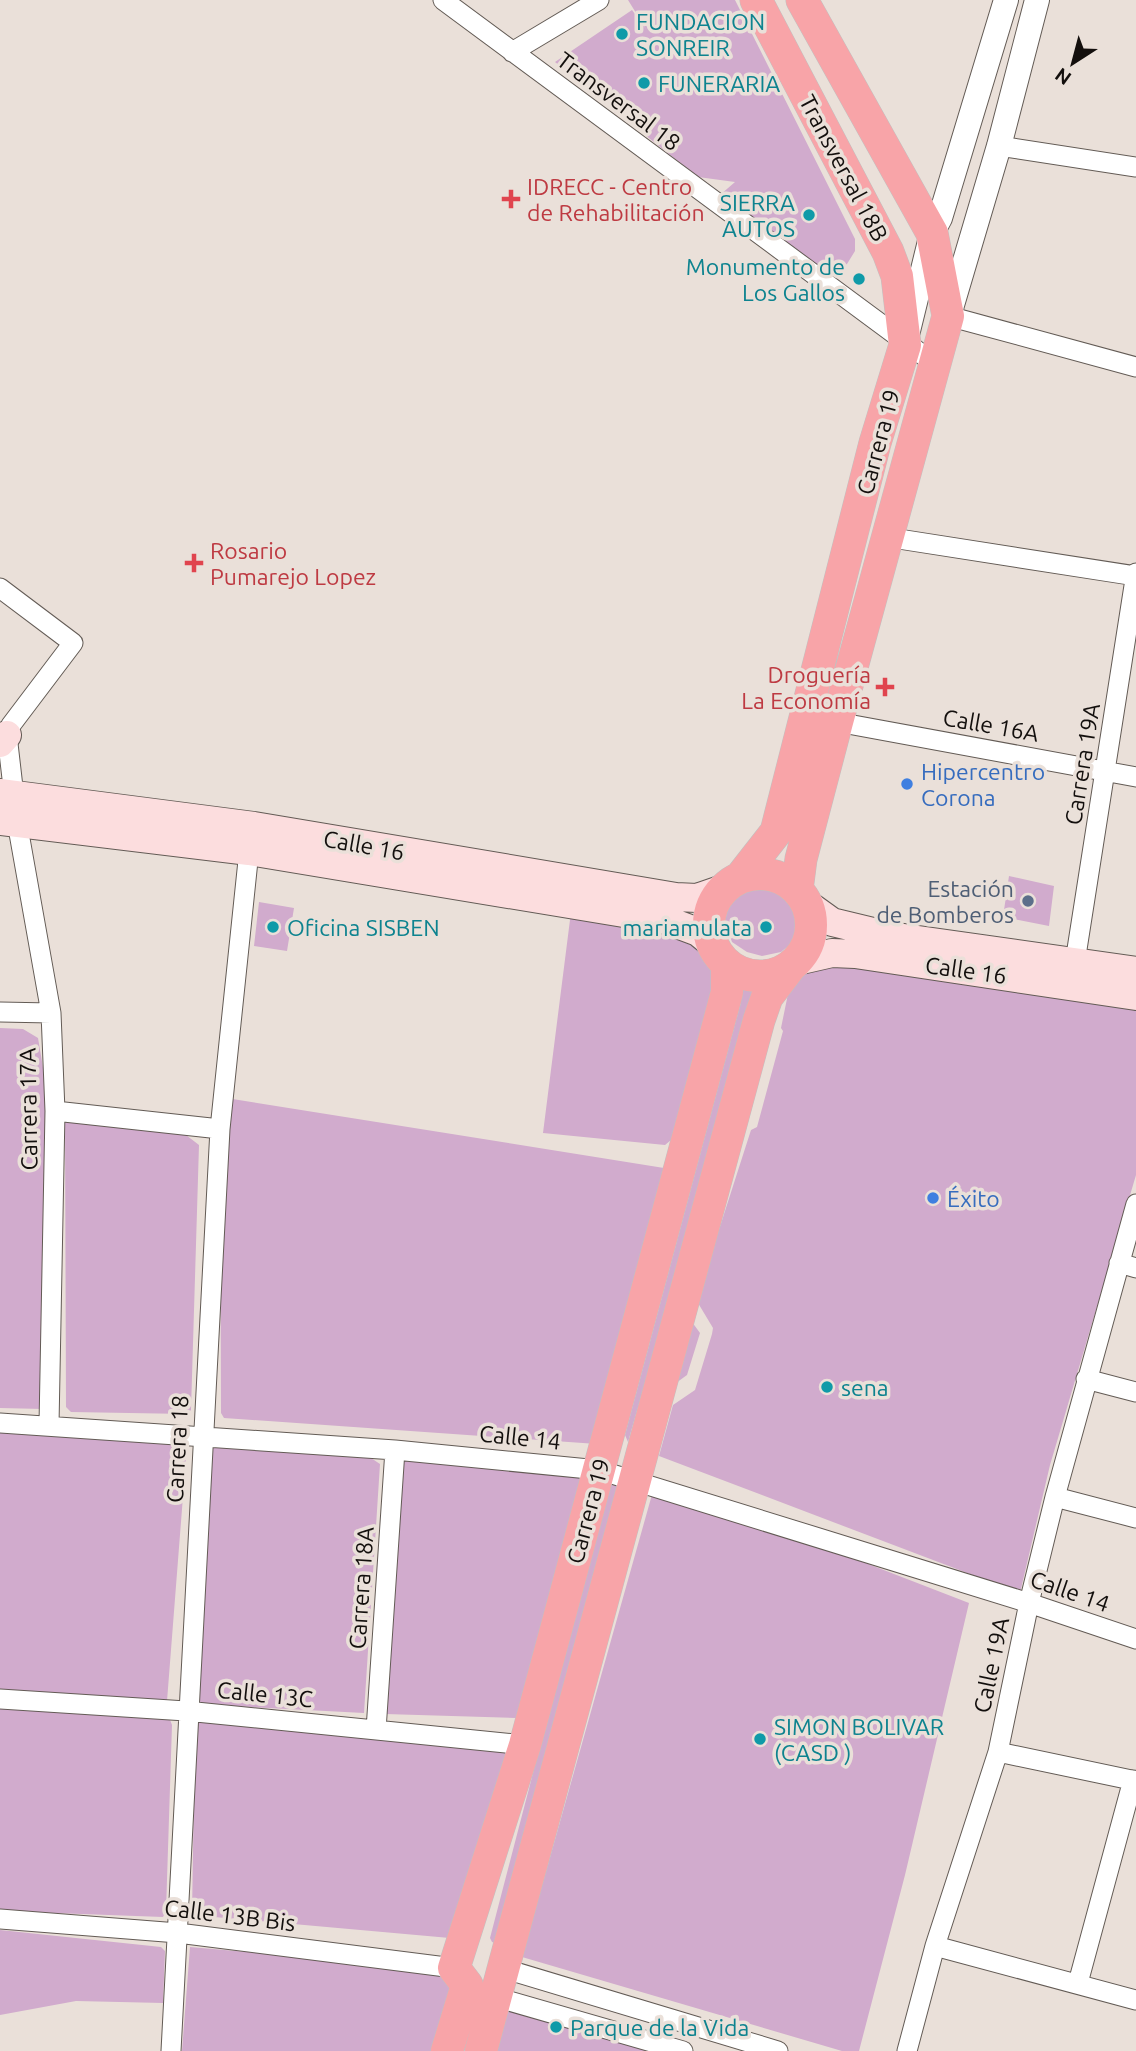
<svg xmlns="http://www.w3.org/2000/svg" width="1136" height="2051" font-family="Ubuntu,sans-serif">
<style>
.building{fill:#d1abcd}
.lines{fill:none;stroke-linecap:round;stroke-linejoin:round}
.minor-casing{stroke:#635b55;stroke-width:21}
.tertiary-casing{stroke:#635b55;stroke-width:26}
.secondary-casing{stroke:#635b55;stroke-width:30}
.trunk-casing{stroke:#c2c1c0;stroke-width:33}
.minor{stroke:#fff;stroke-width:19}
.tertiary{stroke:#fff;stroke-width:24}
.secondary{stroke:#fcddde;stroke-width:28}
.trunk{stroke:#f8a4a8;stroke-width:32}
.culture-dot{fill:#0f9aa8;stroke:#eae0d9;stroke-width:2.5}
.health-dot{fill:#e0444e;stroke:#eae0d9;stroke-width:2.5}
.shop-dot{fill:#3f7fe0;stroke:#eae0d9;stroke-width:2.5}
.service-dot{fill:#5c6f8a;stroke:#eae0d9;stroke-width:2.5}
.labels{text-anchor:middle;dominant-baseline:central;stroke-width:7;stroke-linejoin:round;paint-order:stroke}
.culture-label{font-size:23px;fill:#0d838f;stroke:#eae0d9;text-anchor:start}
.street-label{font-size:23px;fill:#130f0d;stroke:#eae0d9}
.health-label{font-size:23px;fill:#be3a42;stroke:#eae0d9;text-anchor:start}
.shop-label{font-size:23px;fill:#366cbe;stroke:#eae0d9;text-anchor:start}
.service-label{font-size:23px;fill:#4e5e75;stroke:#eae0d9;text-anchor:end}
</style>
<rect width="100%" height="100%" fill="#eae0d9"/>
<path class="building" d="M628 0H735L855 239V251L847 264 837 271 824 272 720 195 735 182 698 177 645 135 632 106 615 113 597 86 589 89 555 62 632 10 646 29Z
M1009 876 1054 886 1049 926 1003 917Z
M759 877 783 883 803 917 794 941 781 952 762 956 747 952 732 942 725 922 730 896Z
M259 902 294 908 287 951 254 946Z
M571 912 656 923 710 948 718 973 671 1140 665 1145 543 1133Z
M809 961 1136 999V1175L1050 1465 1020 1593 659 1456 673 1405 695 1390 712 1334 713 1328 698 1303 699 1292 751 1130 757 1127 783 1031 781 1028 789 989Z
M742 973 761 977 628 1442 625 1435 741 1002Z
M0 1028 23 1029 38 1038 48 1097 43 1409 0 1408Z
M220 1097 664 1168 597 1444 224 1418 221 1413Z
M65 1119 87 1124 186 1135 199 1145 191 1410 187 1414 71 1412 66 1407Z
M692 1322 700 1333 687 1375 676 1383Z
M0 1430 187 1445 167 1701 0 1693Z
M211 1444 371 1458 380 1464 364 1713 194 1704Z
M401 1455 590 1462 516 1718 385 1714Z
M620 1477 495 1943 492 1942 490 1938 610 1478Z
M664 1485 969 1603 905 1875 859 2051H842L522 1957 653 1491Z
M0 1704 169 1717 172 1725 166 1911 163 1917 0 1911Z
M197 1720 510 1737 461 1939 192 1915 195 1725Z
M0 1930 161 1947 165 1951 163 2003 76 2001 0 2015Z
M190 1947 458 1970 439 2051H182Z
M513 1997 689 2051H493Z"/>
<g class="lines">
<g class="minor-casing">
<path id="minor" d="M443 0 935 364
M512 52 599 0
M999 146 1136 167
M948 316 1136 367
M886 537 1136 576
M0 588 73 643 11 725 7 735 17 822 51 1013 55 1111 49 1425
M837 722 1136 777
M1075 962 1136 573
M0 1012 51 1013
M55 1111 220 1129
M1119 1263 1136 1268
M1086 1379 1136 1392
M0 1423 395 1450 599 1470 1029 1603 1136 1639
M1055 1497 1136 1518
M0 1699 186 1711 525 1745
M376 1730 395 1450
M998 1752 1136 1781
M0 1919 178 1933 454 1968
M935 1946 1136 2000
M502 1968 778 2051
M1078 1983 1133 1780
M495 1997 683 2051
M171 2051 220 1129 249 851
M907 2051 935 1946 998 1752 1029 1603 1055 1497 1136 1204"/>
</g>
<g class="tertiary-casing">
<path id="tertiary" d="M949 315 999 146 1037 0
M908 331 932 233 940 218 1006 0"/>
</g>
<g class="secondary-casing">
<path id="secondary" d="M0 743 7 735
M0 793 254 826 676 897 697 898 726 888
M0 821 249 851 666 920 698 932 714 945
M807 904 832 922 890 936 1136 971
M797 961 832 953 855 954 1136 996"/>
</g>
<g class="trunk-casing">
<path id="trunk" d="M709 925a51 51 0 1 1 102 0a51 51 0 1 1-102 0Z
M740 878 776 832 875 443 905 345 897 276 888 252 756 0
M797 890 801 859 837 722 948 316 932 233 802 0
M447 2051 467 1985 454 1968 525 1745 727 992V964
M481 2051 759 1020 767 997 790 967"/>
</g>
<use href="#minor" class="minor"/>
<use href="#tertiary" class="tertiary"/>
<use href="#secondary" class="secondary"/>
<use href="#trunk" class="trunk"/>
</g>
<g class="culture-dot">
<circle cx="622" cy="34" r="7"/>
<circle cx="644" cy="83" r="7"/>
<circle cx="809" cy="215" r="7"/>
<circle cx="859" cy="279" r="7"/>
<circle cx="273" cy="927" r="7"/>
<circle cx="766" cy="927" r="7"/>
<circle cx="827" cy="1387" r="7"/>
<circle cx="760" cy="1739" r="7"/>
<circle cx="556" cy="2027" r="7"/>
</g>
<g class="health-dot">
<path d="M507.5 188.5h7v7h7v7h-7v7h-7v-7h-7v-7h7z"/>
<path d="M190.5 552.5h7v7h7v7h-7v7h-7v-7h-7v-7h7z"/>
<path d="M881.5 676.5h7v7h7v7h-7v7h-7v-7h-7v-7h7z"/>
</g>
<g class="shop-dot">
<circle cx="907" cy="784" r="7"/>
<circle cx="933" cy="1198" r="7"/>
</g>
<circle class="service-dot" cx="1028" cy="901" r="7"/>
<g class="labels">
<g class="culture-label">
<text x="636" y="21">FUNDACION<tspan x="636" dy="26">SONREIR</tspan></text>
<text x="658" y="83">FUNERARIA</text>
<text x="795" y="202" text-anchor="end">SIERRA<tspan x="795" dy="26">AUTOS</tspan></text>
<text x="845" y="266" text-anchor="end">Monumento de<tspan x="845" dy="26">Los Gallos</tspan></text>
<text x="287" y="927">Oficina SISBEN</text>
<text x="752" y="927" text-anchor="end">mariamulata</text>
<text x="841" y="1387">sena</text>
<text x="774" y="1726">SIMON BOLIVAR<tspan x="774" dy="26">(CASD )</tspan></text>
<text x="570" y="2027">Parque de la Vida</text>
</g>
<g class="street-label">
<text transform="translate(619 101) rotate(37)">Transversal 18</text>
<text transform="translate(844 168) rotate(62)">Transversal 18B</text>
<text transform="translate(878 442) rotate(-75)">Carrera 19</text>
<text transform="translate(991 725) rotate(10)">Calle 16A</text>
<text transform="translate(1082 764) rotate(-81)">Carrera 19A</text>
<text transform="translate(364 845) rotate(10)">Calle 16</text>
<text transform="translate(966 970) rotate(8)">Calle 16</text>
<text transform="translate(28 1109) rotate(-91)">Carrera 17A</text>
<text transform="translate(520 1437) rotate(6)">Calle 14</text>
<text transform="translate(177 1449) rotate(-87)">Carrera 18</text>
<text transform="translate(588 1511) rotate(-75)">Carrera 19</text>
<text transform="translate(361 1588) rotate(-86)">Carrera 18A</text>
<text transform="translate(1070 1591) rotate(19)">Calle 14</text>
<text transform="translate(991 1665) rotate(-78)">Calle 19A</text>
<text transform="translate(265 1694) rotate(6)">Calle 13C</text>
<text transform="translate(230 1915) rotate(7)">Calle 13B Bis</text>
</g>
<g class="health-label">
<text x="527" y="186">IDRECC - Centro<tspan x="527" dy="26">de Rehabilitación</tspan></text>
<text x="210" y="550">Rosario<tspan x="210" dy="26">Pumarejo Lopez</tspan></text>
<text x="871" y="674" text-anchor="end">Droguería<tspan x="871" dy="26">La Economía</tspan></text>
</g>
<g class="shop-label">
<text x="921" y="771">Hipercentro<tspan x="921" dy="26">Corona</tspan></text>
<text x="947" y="1198">Éxito</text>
</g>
<g class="service-label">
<text x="1014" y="888">Estación<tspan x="1014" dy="26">de Bomberos</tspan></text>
</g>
</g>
<g transform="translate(1073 63) rotate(216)" stroke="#eae0d9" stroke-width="5" paint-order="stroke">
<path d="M0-5L12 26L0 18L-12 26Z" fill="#130f0d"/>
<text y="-10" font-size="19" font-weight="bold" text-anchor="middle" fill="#130f0d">N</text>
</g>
</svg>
